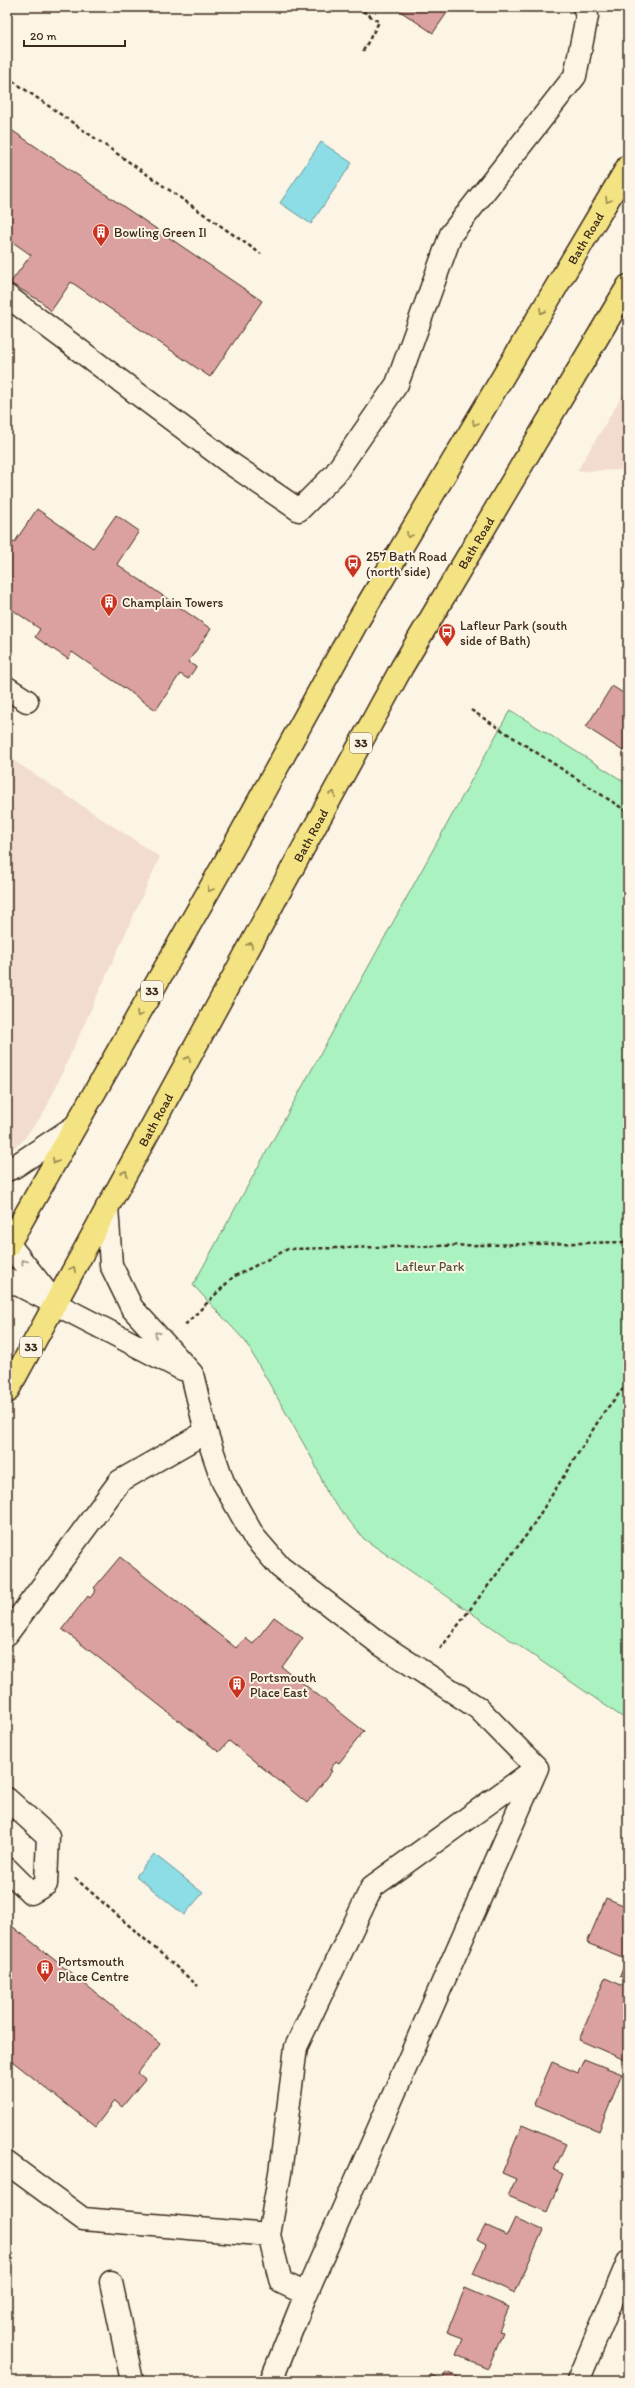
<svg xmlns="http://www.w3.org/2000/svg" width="635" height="2388" font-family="Itim,sans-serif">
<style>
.built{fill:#f2dcd0}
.green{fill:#aaf2bf;stroke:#728e6e}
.water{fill:#8cdde5;stroke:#6c9595}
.building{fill:#dba1a0;stroke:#3b2a1e}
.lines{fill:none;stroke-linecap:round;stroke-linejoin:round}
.minor-casing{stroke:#3b2a1e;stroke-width:25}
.major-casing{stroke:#3b2a1e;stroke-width:25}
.path{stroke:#3b2a1e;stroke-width:2.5;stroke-dasharray:4 3;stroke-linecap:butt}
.minor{stroke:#fcf5e5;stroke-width:22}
.major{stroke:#f4e382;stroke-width:22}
.oneway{stroke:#988650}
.oneway2{stroke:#9c9082}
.labels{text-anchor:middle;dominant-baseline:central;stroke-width:4;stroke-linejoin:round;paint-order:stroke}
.shield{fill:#fcf5e5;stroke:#75675a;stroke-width:1}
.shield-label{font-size:12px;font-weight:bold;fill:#3b2a1e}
.poi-label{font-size:13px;fill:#3b2a1e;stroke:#fcf5e5;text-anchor:start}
.street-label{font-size:13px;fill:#3b2a1e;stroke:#fcf5e5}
.park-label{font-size:13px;fill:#51523e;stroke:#fcf5e5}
</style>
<rect width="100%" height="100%" fill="#fcf5e5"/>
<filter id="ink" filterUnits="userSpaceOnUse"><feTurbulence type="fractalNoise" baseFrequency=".025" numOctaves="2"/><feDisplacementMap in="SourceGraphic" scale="8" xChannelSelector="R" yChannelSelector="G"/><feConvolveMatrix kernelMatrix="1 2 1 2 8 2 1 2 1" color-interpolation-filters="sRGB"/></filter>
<g filter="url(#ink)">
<path class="built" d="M628 386V470L577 471Z
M7 756 160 857 45 1111 21 1143 7 1151Z"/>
<path class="green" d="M510 710 628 784V1721L364 1539 328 1495 314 1462 245 1341 193 1285Z"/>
<path class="water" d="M321 142 352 163 311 224 280 203Z
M154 1854 203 1893 184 1915 136 1876Z"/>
<path class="building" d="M394 7H451L433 33Z
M7 127 262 301 210 377 71 282 51 311 42 302 10 283 31 255 7 238Z
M37 509 93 548 116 515 139 531 117 564 211 629 188 662 196 667 188 679 180 674 156 710 72 652 68 659 35 637 40 629 7 606V538L14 543Z
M612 686 628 696V748L626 747 623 751 586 727Z
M120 1557 236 1648 245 1638 253 1644 274 1617 303 1638 282 1667 364 1731 339 1763 336 1761 330 1770 332 1771 307 1803 229 1741 219 1752 62 1629 88 1596 90 1598 96 1590 94 1588Z
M606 1898 628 1907V1980L620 1976 627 1959 587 1943Z
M7 1922 160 2044 138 2073 145 2079 122 2107 115 2101 95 2127 7 2057Z
M605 1978 628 1988 627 2061 579 2040Z
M584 2059 622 2074 599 2131 534 2104 552 2062 578 2073Z
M522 2125 566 2144 554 2170 563 2174 547 2212 508 2196 516 2179 502 2173Z
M515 2218 543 2230 515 2293 473 2274 486 2245 477 2240 485 2225 507 2235Z
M465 2288 509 2307 499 2331 503 2332 488 2368 456 2355 463 2338 447 2332Z
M446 2372 467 2381H426L429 2374 442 2380Z"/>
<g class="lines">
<g class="minor-casing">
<path id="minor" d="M7 296 230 463 299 510 335 474 397 384 451 234 575 76 587 16 584 7
M7 688 27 701
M7 1170 14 1167 74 1127
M107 1207 111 1265 132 1308 192 1374 206 1432 223 1482 254 1537 280 1567 380 1644 478 1708 537 1768 306 2294 271 2381
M7 1242 52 1299
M7 1279 182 1369
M7 1634 120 1481 206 1432
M7 1799 48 1836 46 1884 31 1893 7 1869
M7 2163 83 2219 269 2235
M111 2282 132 2381
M306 2294 281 2282 269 2235 280 2173 296 2047 372 1887 537 1768
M578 2381 628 2262"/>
</g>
<g class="major-casing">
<g id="major">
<path id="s1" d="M7 1247 229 855 356 624 628 166"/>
<path id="s2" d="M7 1392 402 667 628 286"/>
</g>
</g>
<path class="path" d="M357 7 379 22 363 51
M7 77 261 254
M471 710 628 812
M185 1325 233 1277 288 1249 628 1242
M440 1649 528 1533 604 1412 628 1383
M75 1878 198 1986"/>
<use href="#minor" class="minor"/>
<use href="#major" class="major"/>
</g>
<defs><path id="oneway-chevron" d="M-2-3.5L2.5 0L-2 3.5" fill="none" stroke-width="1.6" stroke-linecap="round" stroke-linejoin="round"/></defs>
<g class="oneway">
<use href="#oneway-chevron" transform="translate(608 200) rotate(121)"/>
<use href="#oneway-chevron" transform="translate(542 311) rotate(121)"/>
<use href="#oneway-chevron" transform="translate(475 423) rotate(121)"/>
<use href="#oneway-chevron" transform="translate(409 535) rotate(121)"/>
<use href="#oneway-chevron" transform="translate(333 794) rotate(-61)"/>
<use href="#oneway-chevron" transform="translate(210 889) rotate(120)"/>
<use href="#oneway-chevron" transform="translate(250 945) rotate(-61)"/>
<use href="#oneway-chevron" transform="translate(139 1014) rotate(120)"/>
<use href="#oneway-chevron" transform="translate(188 1059) rotate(-61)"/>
<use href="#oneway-chevron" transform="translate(55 1161) rotate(119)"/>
<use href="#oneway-chevron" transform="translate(125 1173) rotate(-61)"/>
<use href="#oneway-chevron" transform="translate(73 1269) rotate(-62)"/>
</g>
<g class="oneway2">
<use href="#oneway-chevron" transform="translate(24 1262) rotate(-127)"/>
<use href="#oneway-chevron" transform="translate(157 1334) rotate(-134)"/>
</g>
</g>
<defs>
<g id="building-pin" transform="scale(0.9)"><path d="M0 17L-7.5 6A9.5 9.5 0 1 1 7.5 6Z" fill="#c8321e" stroke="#fcf5e5"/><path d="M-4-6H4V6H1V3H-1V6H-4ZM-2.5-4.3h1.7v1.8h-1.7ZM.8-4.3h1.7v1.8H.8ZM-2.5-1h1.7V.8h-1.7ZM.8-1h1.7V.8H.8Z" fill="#fff"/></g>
<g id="bus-pin" transform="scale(0.9)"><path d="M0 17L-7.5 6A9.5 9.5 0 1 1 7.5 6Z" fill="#c8321e" stroke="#fcf5e5"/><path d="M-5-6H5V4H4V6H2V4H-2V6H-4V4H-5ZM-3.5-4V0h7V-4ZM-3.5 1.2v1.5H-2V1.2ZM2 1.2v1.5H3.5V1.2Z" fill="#fff"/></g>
</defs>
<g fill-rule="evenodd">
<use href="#building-pin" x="101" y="232"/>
<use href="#bus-pin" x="353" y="563"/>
<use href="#building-pin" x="109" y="602"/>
<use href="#bus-pin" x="447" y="632"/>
<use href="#building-pin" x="237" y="1684"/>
<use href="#building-pin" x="45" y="1968"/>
</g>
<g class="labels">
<g class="shield">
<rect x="350" y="733" width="22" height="20" rx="3"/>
<rect x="141" y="981" width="22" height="20" rx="3"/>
<rect x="20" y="1337" width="22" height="20" rx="3"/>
</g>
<g class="shield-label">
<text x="361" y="743">33</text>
<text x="152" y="991">33</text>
<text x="31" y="1347">33</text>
</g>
<g class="poi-label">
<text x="114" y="232">Bowling Green II</text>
<text x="366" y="556">257 Bath Road<tspan x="366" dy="15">(north side)</tspan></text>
<text x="122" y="602">Champlain Towers</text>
<text x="460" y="625">Lafleur Park (south<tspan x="460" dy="15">side of Bath)</tspan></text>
<text x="250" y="1677">Portsmouth<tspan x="250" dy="15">Place East</tspan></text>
<text x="58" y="1961">Portsmouth<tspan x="58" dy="15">Place Centre</tspan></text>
</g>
<g class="street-label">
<text stroke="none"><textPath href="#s1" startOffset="1163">Bath Road</textPath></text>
<text stroke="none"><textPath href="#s2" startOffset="970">Bath Road</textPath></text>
<text stroke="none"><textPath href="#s2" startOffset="634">Bath Road</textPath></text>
<text stroke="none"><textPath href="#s2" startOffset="310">Bath Road</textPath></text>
</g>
<g class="park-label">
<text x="430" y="1266">Lafleur Park</text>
</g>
</g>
<rect width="635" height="2388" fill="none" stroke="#fcf5e5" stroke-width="24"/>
<rect x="12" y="12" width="611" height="2364" fill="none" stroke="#3b2a1e" stroke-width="1.5" filter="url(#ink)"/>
<path d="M24 40v6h101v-6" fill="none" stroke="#3b2a1e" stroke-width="2"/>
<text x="30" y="40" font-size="12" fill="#3b2a1e" stroke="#fcf5e5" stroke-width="3" paint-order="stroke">20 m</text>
</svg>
